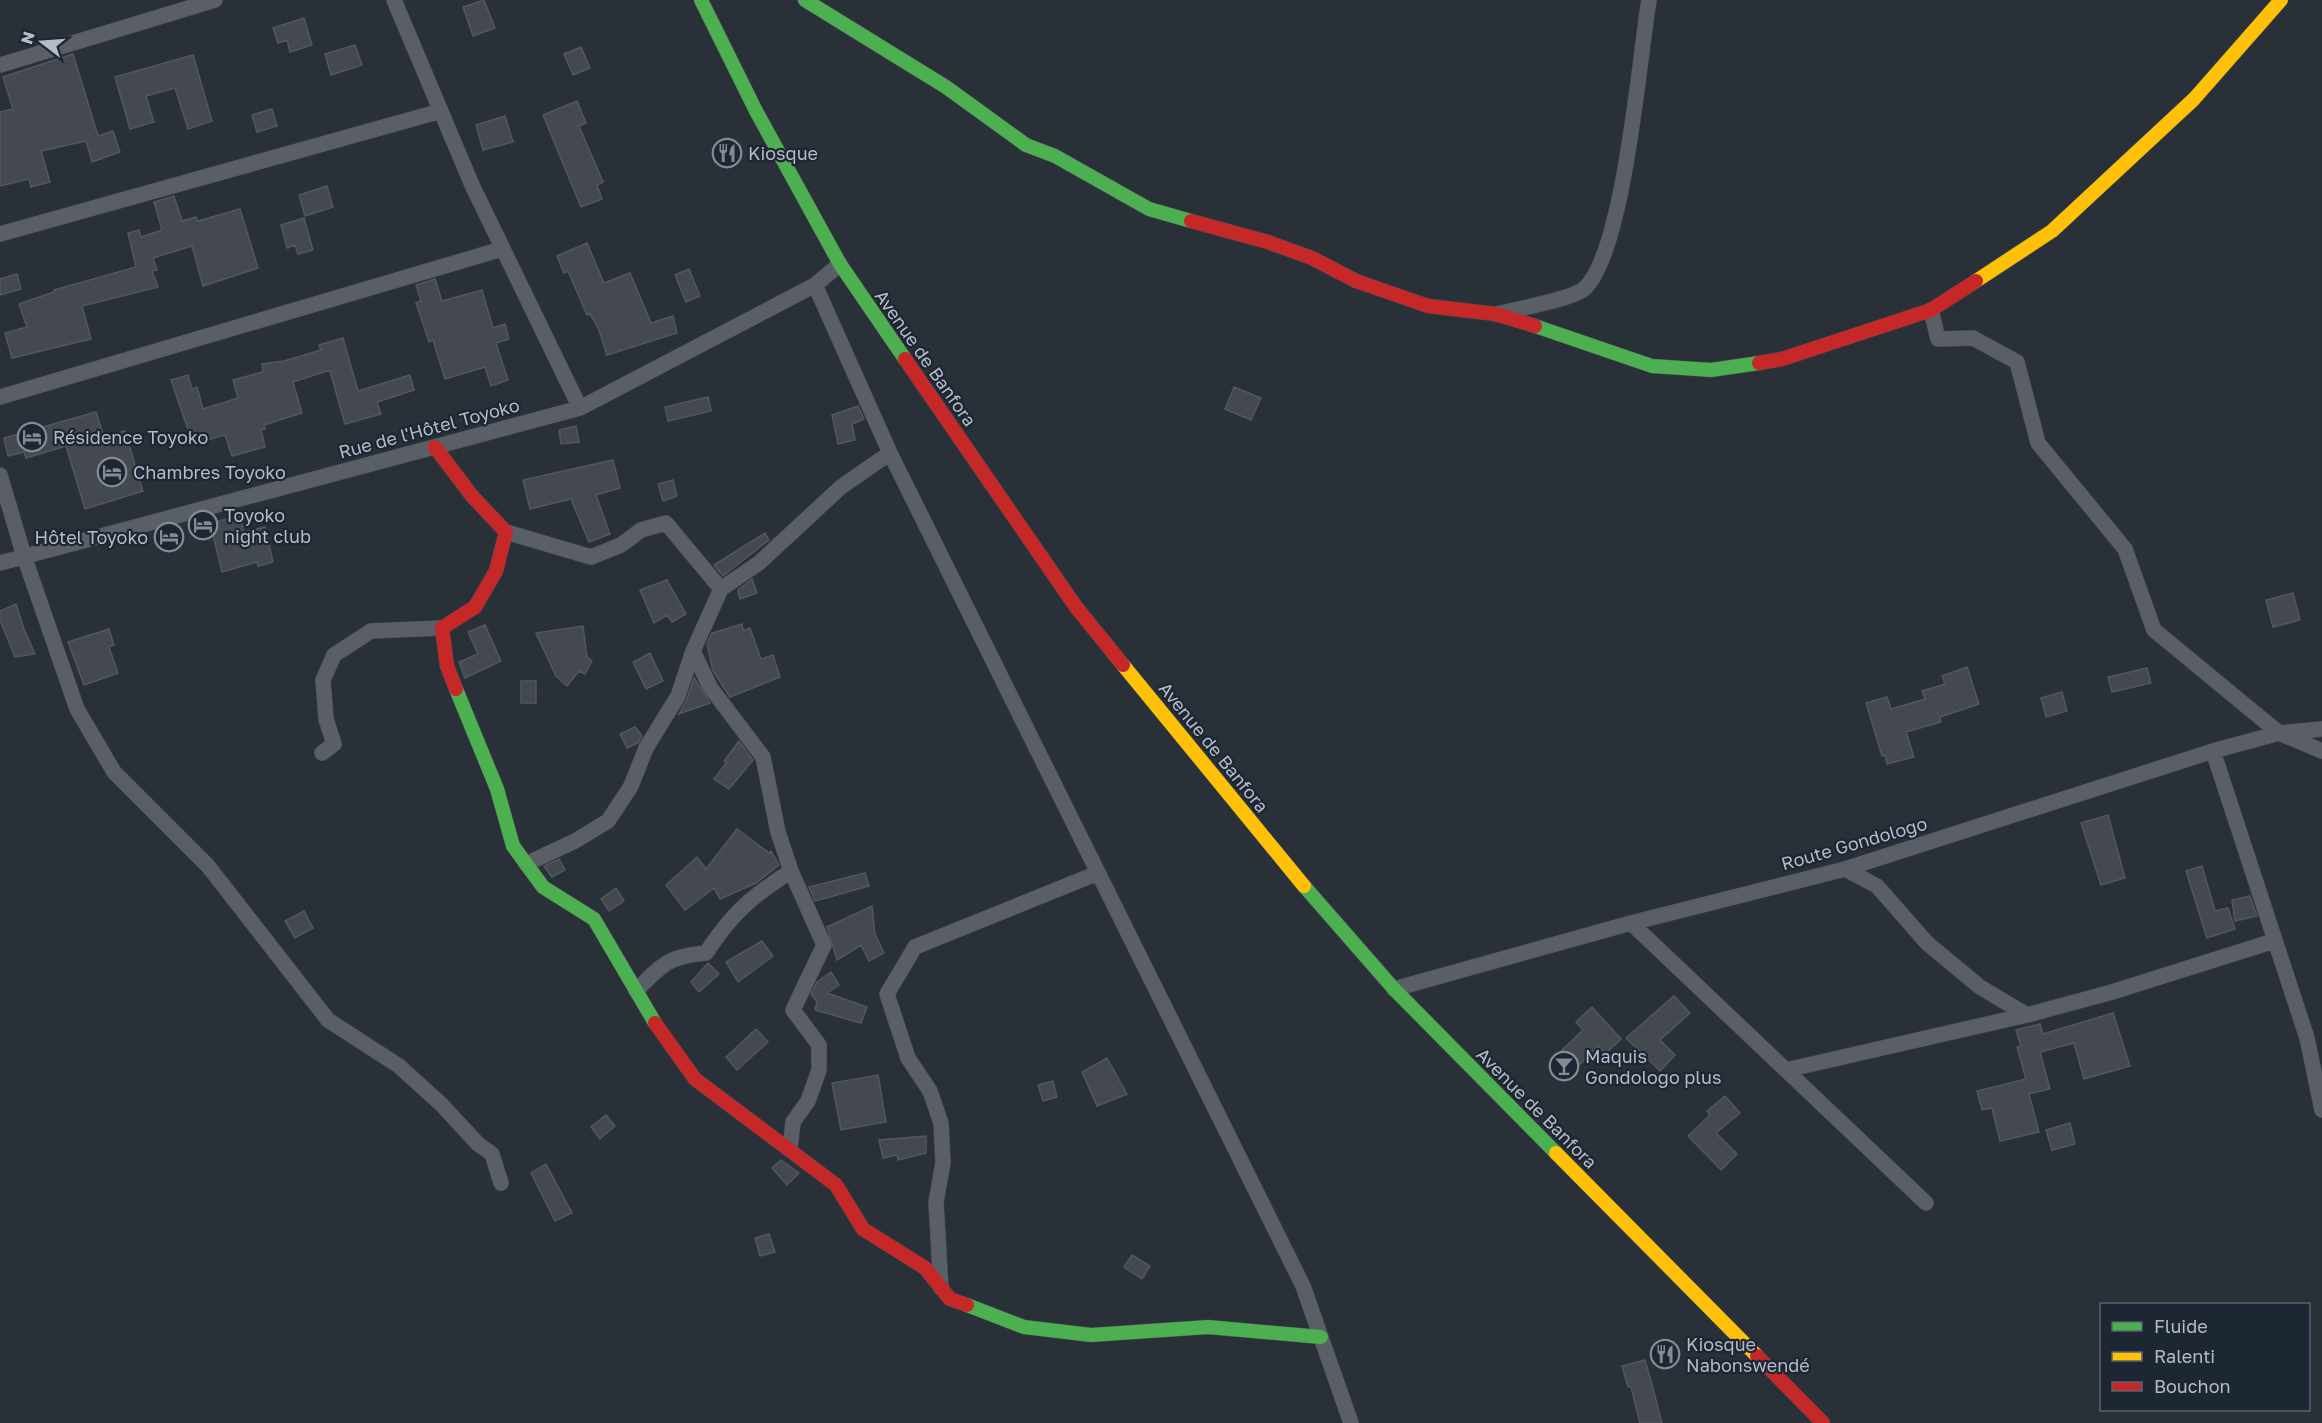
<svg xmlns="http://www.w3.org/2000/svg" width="2322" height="1423" font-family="'Golos Text',sans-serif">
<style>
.building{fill:#444950;stroke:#52575f;stroke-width:1.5}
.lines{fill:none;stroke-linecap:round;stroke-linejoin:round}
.street-casing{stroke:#484c53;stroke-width:16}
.fast-casing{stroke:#484c53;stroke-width:15}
.slow-casing{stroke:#484c53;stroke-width:15}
.jam-casing{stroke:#484c53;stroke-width:15}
.street{stroke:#5a5e66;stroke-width:15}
.fast{stroke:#4caf50;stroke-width:14}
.slow{stroke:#ffc107;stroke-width:14}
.jam{stroke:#c62828;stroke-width:14}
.labels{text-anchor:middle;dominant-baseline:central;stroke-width:4.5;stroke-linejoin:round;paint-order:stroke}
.poi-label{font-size:18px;fill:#b4bcc9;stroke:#1d2633;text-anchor:start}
.street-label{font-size:18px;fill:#b4bcc9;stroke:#1d2633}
</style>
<rect width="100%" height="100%" fill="#2a3038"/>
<path class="building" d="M484 0 495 28 473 36 463 7Z
M304 18 312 45 290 52 287 40 278 43 273 28Z
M355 45 362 65 331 75 325 54Z
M581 47 590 68 573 75 564 54Z
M73 54 98 136 113 131 120 152 92 162 86 141 41 151 50 182 31 187 29 179 0 186V112L13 109 3 77Z
M193 55 212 121 188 129 175 88 146 96 154 122 130 129 115 77Z
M577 101 586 123 579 126 603 182 597 185 602 199 581 207 543 115Z
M272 109 277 126 257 132 252 115Z
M505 116 513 142 483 150 476 125Z
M327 186 333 207 305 216 299 195Z
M174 196 182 221 196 217 198 221 240 209 258 268 203 286 192 246 153 258 157 270 152 271 158 287 82 306 91 339 12 358 5 333 27 327 19 304 54 292V290L136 267 128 233 139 230 141 237 162 230 154 202Z
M304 218 313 250 298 254 295 245 287 248 281 225Z
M587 243 604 283 630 273 651 323 673 316 677 333 607 355 599 330 590 314 587 315 568 271 564 273 557 256Z
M689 269 700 296 686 302 675 275Z
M17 274 21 289 0 295V279Z
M435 279 442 301 482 290 493 328 505 324 509 339 496 343 508 380 491 386 485 367 445 379 433 340 429 342 416 303 421 301 416 285Z
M343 338 358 391 410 375 414 390 377 402 381 414 345 424 330 371H327L293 382 302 413 264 425 265 429 261 430 265 447 232 456 225 435 193 444 171 380 188 375 192 389 197 387 203 409 238 398 233 380 263 372 262 364 284 361 321 350 319 345Z
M1234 387 1261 398 1251 420 1225 409Z
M708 397 711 411 668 421 665 407Z
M858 406 864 419 852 424 855 440 838 444 832 415Z
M96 412 104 437 125 431 143 491 85 509 66 446 26 458 24 452 8 456 4 438Z
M576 426 579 442 561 444 559 430Z
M613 460 620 488 596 495 610 534 589 542 571 499 530 509 523 480Z
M673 480 677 496 663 501 658 484Z
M240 516 244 532 265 527 273 562 258 566 257 562 222 572 210 523Z
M765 533 769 540 723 576 714 565Z
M752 579 757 593 740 599 738 590Z
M667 580 686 614 672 622 667 615 654 623 640 590Z
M2293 593 2300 620 2273 627 2266 600Z
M16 604 24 629 35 654 15 657 0 620V611Z
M742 624 743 631 750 628 761 659 773 655 780 677 730 697 713 671 707 644 712 633Z
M485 625 501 661 465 678 459 662 478 654 468 632Z
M583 626 587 657 592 661 585 674 579 671 567 686 556 676 536 633Z
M109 629 114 645 109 647 118 673 84 685 68 642Z
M650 653 663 681 646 689 633 662Z
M1967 667 1979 704 1940 717 1941 722 1906 732 1914 757 1887 764 1885 755 1882 756 1866 703 1887 697 1891 709 1925 699 1922 691 1945 684 1942 676Z
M2147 668 2151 683 2112 692 2108 677Z
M694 678 710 703 679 714 687 699Z
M521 681H536V703H521Z
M2062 692 2067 711 2046 717 2041 698Z
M635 727 642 736 638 743 627 748 620 734Z
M739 741 753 760 729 789 714 779 727 762 724 761Z
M2108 815 2125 878 2101 885 2081 823Z
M737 829 769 853 771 851 779 865 756 883 720 899 714 888 685 910 666 885 697 857 706 869Z
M559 859 565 870 552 877 544 866Z
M2202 866 2215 911 2228 908 2235 929 2207 938 2186 871Z
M865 873 869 886 815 901 809 887Z
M616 888 624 901 609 911 601 899Z
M2250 896 2257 916 2235 921 2232 900Z
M872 906 875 934 884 953 869 961 861 945 837 960 827 927Z
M304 911 313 928 295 938 285 921Z
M762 941 773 956 738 982 726 962Z
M708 963 719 974 699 992 691 982Z
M831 972 839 985 827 993 867 1007 861 1023 815 1010 817 1002 811 994 817 982Z
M1674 996 1690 1013 1660 1040 1675 1055 1660 1071 1626 1038Z
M1592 1007 1621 1039 1605 1054 1598 1046 1568 1076 1552 1060 1583 1030 1576 1022Z
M2113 1013 2130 1066 2084 1079 2074 1043 2040 1052 2050 1089 2029 1094 2039 1132 2000 1141 1992 1108 1982 1110 1977 1091 2026 1079 2017 1047 2021 1046 2016 1030 2040 1024 2043 1034Z
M756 1029 768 1042 737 1070 726 1057Z
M1107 1058 1127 1094 1097 1106 1082 1072Z
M878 1075 886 1122 841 1130 832 1083Z
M1053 1081 1057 1097 1043 1101 1038 1085Z
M1725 1096 1740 1113 1716 1133 1737 1154 1721 1170 1688 1136 1710 1115 1707 1111Z
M606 1115 615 1126 600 1139 591 1127Z
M2070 1123 2075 1144 2052 1150 2046 1130Z
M926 1136V1153L898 1160 897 1155 883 1158 879 1140Z
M781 1160 799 1173 787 1185 772 1168Z
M546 1164 572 1213 555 1221 531 1173Z
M769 1234 775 1252 760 1256 755 1238Z
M1132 1255 1150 1266 1142 1279 1124 1267Z
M1645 1360 1651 1381 1662 1423H1640L1631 1387H1628L1622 1366Z"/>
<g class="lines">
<g class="street-casing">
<path id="street" d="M394 0 472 185 580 408
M0 65 215 0
M0 234 441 111
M815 285 890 453 1303 1286 1351 1423
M1931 310 1938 339 1973 338 2017 362 2038 443 2125 549 2154 630 2279 733 2322 751
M1496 314C1513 310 1572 299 1584 289 1624 253 1639 60 1649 0
M0 397 502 249
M0 475 24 556 77 709 114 772 208 866 328 1020 399 1066 442 1105 478 1144 492 1154 501 1183
M506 532 591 557 621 545 641 530 666 523 721 589
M0 563 580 408 815 285 840 264
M2213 751 2307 1038 2322 1110
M322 753 334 744 326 719 323 680 334 655 371 631 442 628
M526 864 575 841 608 821 631 786 646 748 678 696 693 651 721 589 759 563 841 487 890 453
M1845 869 1877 886 1927 943 1980 987 2027 1015 2112 992 2274 941
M1631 923 1926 1203
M1394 989 1631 923 1845 869 2213 751 2279 733 2322 729
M636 991C662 964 669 956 706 953 733 912 750 898 791 871L778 832 763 757 710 687 693 651
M1786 1070 2027 1015
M790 1149 793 1122 808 1101 819 1070V1045L793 1010 824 945 791 871
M941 1288 936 1202 943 1163 941 1123 930 1091 908 1058 887 994 915 947 1098 873"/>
</g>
<g class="fast-casing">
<path id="fast" d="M701 0 756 111 840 264 905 359
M805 0 946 87 1026 145 1055 156 1149 209 1191 221
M1535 326 1652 366 1711 370 1759 363
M456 689 497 789 513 846 543 887 594 919 655 1023
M1304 886 1394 989 1556 1153
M967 1305 1024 1327 1091 1335 1208 1327 1321 1337"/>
</g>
<g class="slow-casing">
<path id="slow" d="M1976 281 2052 231 2194 99 2281 0
M1123 665 1304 886
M1556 1153 1757 1356"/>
</g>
<g class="jam-casing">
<path id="jam" d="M1191 221 1268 242 1312 258 1356 281 1428 306 1496 314 1535 326
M905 359 1076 607 1123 665
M1759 363 1782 359 1931 310 1976 281
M435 447 472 496 506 532 496 571 475 607 442 628 447 666 456 689
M655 1023 695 1079 836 1185 863 1229 925 1268 950 1299 967 1305
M1757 1356 1823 1423"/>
</g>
<use href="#street" class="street"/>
<use href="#fast" class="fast"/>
<use href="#slow" class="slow"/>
<use href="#jam" class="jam"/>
</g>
<defs>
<g id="restaurant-ring" transform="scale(1.5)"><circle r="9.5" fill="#1d2633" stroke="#848b96" stroke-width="1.5"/><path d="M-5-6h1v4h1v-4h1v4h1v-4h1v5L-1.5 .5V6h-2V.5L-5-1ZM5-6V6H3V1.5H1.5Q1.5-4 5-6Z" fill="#848b96"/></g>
<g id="hotel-ring" transform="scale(1.5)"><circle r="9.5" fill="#1d2633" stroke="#848b96" stroke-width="1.5"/><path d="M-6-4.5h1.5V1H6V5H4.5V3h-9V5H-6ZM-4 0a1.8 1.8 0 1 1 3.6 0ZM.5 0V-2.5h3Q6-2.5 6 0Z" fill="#848b96"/></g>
<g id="bar-ring" transform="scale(1.5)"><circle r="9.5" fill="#1d2633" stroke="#848b96" stroke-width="1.5"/><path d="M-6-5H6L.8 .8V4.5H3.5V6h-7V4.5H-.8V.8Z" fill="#848b96"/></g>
</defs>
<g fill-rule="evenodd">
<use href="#restaurant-ring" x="727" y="153"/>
<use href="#hotel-ring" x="32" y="437"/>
<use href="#hotel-ring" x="112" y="472"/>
<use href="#hotel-ring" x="203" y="525"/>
<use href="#hotel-ring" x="169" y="537"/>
<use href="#bar-ring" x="1564" y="1066"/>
<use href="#restaurant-ring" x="1665" y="1354"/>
</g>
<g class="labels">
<g class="poi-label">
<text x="748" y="153">Kiosque</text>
<text x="53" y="437">Résidence Toyoko</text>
<text x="133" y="472">Chambres Toyoko</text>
<text x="224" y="515">Toyoko<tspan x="224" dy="21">night club</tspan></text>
<text x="148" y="537" text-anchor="end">Hôtel Toyoko</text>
<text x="1585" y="1056">Maquis<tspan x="1585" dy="21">Gondologo plus</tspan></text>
<text x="1686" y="1344">Kiosque<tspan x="1686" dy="21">Nabonswendé</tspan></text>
</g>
<g class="street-label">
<text transform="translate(926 358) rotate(55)">Avenue de Banfora</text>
<text transform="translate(429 428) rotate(-15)">Rue de l'Hôtel Toyoko</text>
<text transform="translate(1214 747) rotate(51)">Avenue de Banfora</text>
<text transform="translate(1854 843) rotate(-16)">Route Gondologo</text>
<text transform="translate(1537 1108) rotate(45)">Avenue de Banfora</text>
</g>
</g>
<rect x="2100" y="1303" width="210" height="108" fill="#1d2633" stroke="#59626f" stroke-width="1.5"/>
<rect x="2112" y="1322" width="30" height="9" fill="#4caf50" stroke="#59626f" stroke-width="1.5"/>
<text x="2154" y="1333" font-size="18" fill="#b4bcc9">Fluide</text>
<rect x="2112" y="1352" width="30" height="9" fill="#ffc107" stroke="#59626f" stroke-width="1.5"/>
<text x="2154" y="1363" font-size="18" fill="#b4bcc9">Ralenti</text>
<rect x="2112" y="1382" width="30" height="9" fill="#c62828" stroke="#59626f" stroke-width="1.5"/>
<text x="2154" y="1393" font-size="18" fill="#b4bcc9">Bouchon</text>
<g transform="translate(42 42) rotate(287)" stroke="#1d2633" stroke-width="4.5" paint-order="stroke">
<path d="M0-4.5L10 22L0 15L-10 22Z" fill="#b4bcc9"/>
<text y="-9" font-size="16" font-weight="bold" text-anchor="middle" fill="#b4bcc9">N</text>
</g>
</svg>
